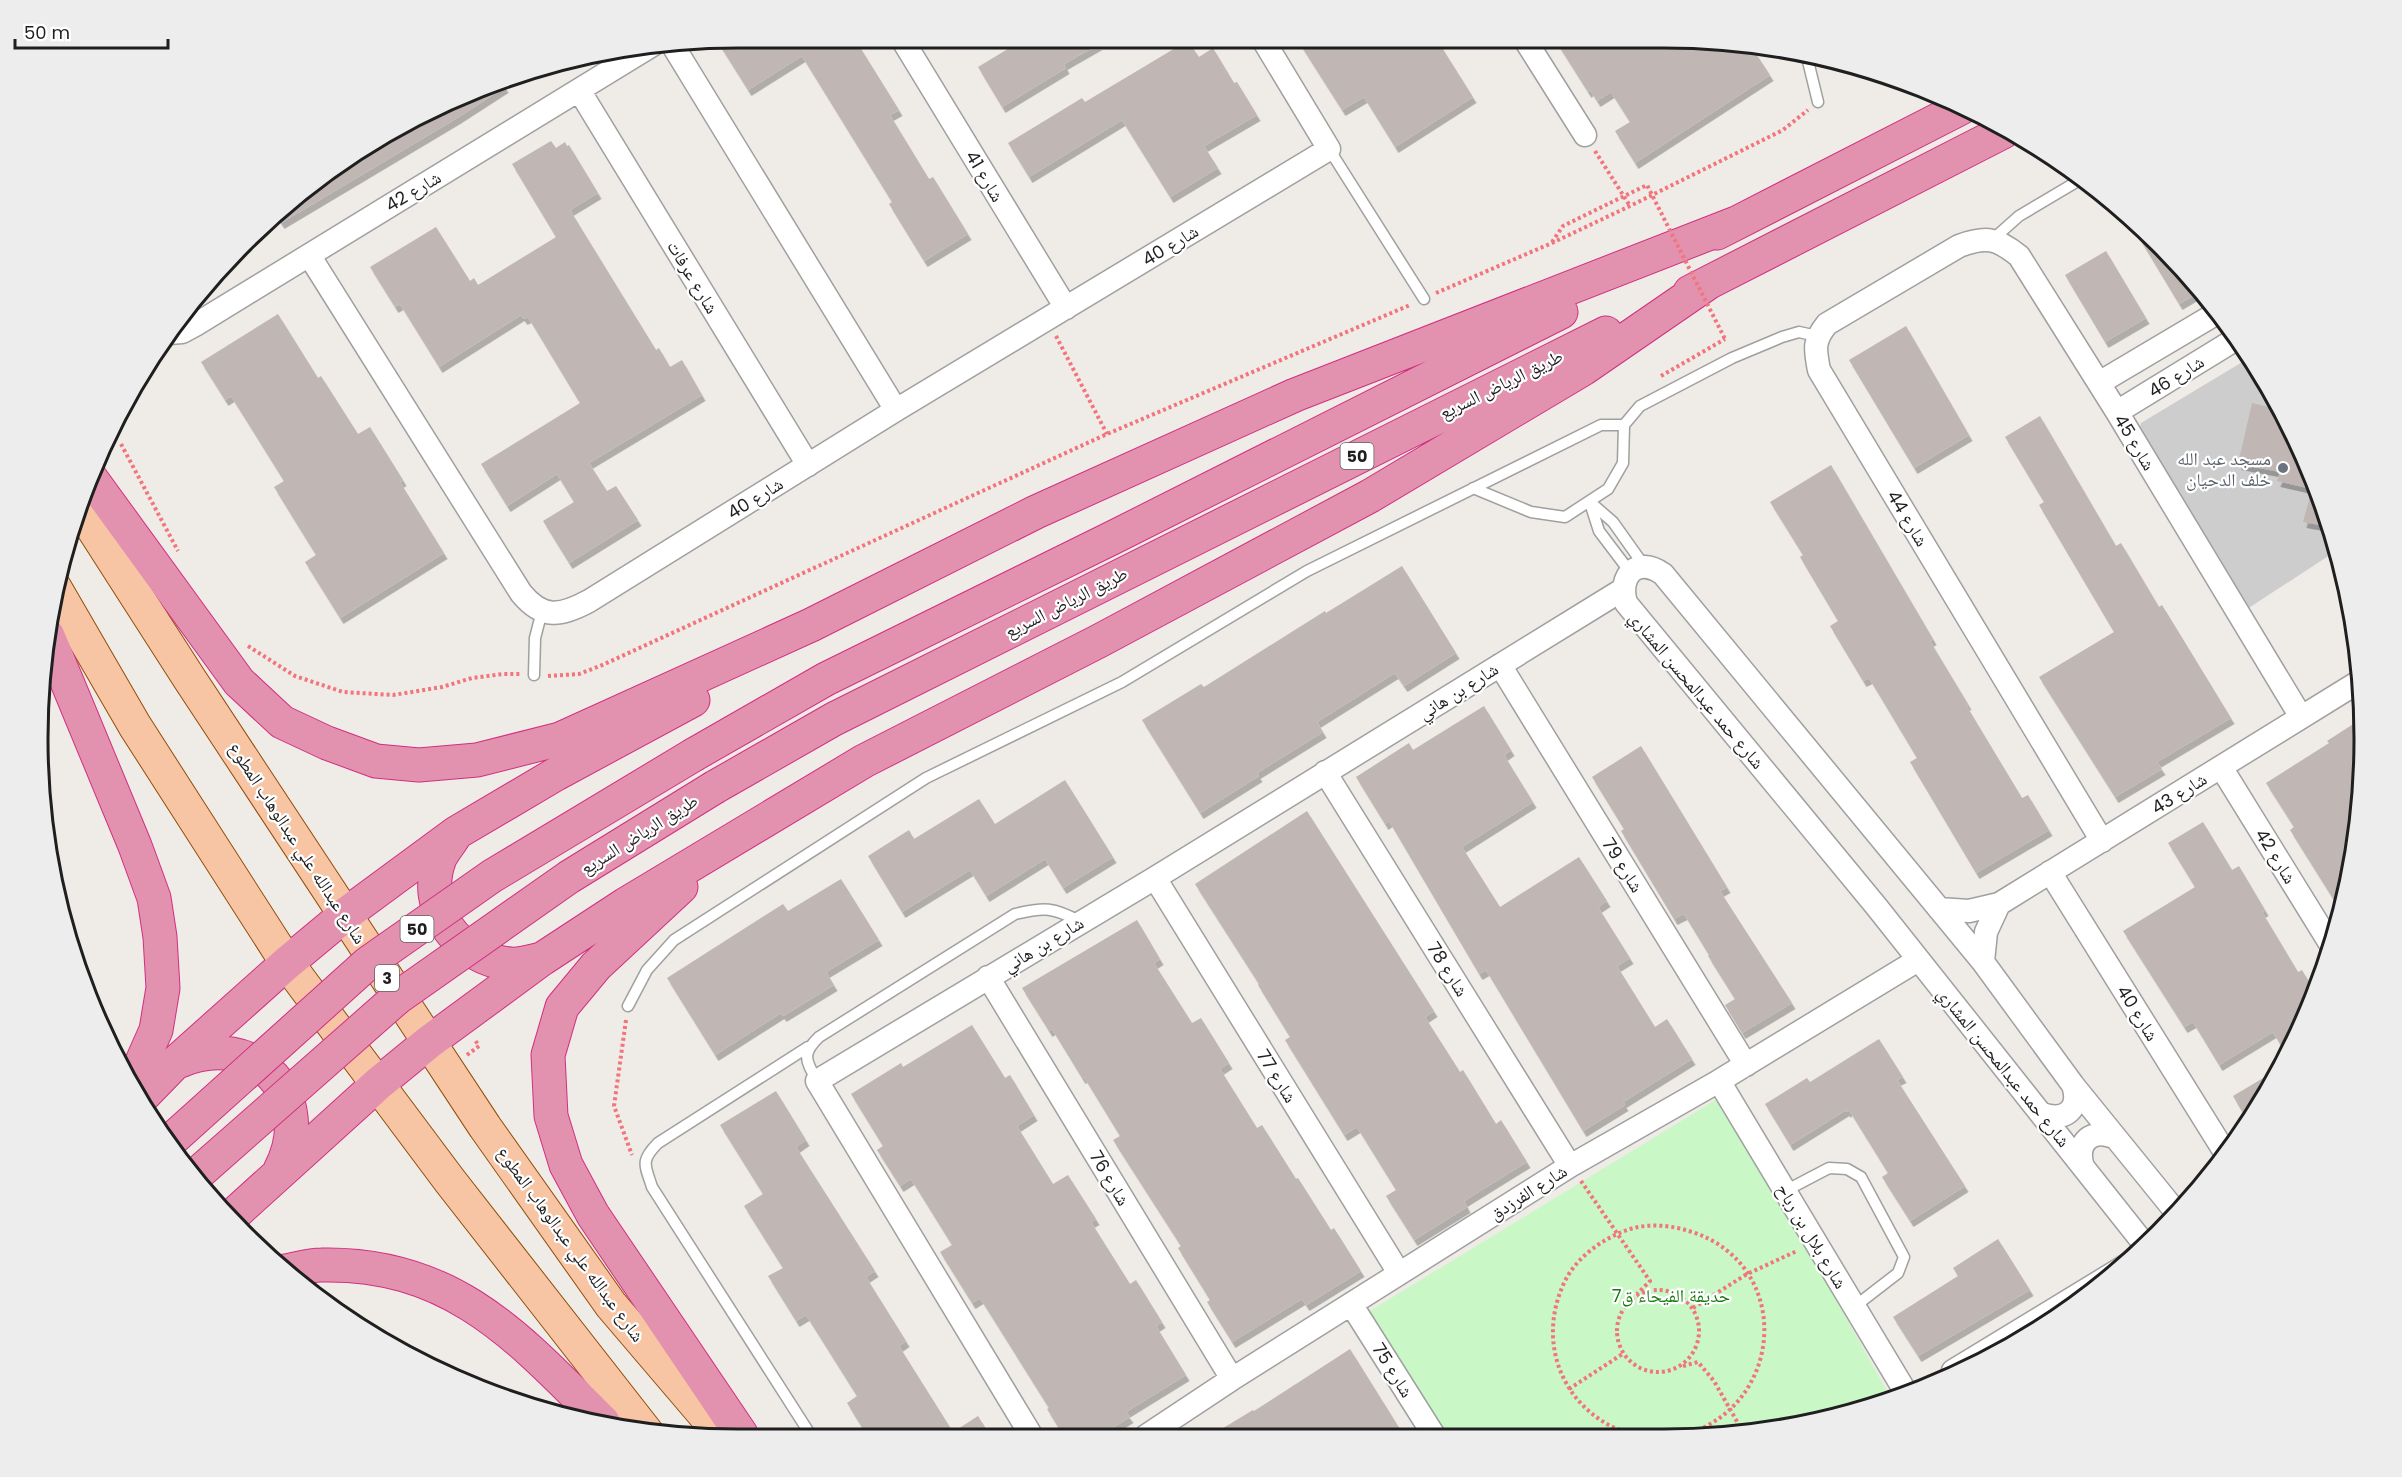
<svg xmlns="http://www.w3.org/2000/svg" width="2402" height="1477" font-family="Poppins,'Noto Naskh Arabic',sans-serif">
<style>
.religious{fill:#cdcdcd}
.park{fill:#caf7c6}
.building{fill:#c0b6b3;filter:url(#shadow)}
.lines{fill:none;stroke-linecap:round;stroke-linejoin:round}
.service-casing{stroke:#a0a0a0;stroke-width:13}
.minor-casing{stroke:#a0a0a0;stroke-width:25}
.primary-casing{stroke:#924d08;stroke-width:35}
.motorway-casing{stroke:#d22f82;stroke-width:35}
.path{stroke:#f2747c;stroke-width:4;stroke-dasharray:3 3;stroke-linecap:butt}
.service{stroke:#fff;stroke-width:10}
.minor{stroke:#fff;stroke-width:22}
.primary{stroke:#f7c5a4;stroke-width:33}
.motorway{stroke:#e292af;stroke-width:33}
.motorway-bridge-casing{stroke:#d22f82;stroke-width:35;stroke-linecap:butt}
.path-bridge{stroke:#f2747c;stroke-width:4;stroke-dasharray:3 3;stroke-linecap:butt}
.motorway-bridge{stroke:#e292af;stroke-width:33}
.worship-dot{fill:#6b7280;stroke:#fff;stroke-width:2}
.labels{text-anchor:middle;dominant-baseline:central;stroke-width:4.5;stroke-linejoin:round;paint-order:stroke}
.shield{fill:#fff;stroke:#626262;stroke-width:1.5}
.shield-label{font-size:16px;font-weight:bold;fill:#1f1f1f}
.street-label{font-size:18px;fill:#1f1f1f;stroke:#fff}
.worship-label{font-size:18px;fill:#5b616d;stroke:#fff;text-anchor:end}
.park-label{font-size:18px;fill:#1a7912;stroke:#fff}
.rim{fill:none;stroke:#1f1f1f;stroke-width:3}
</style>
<defs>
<filter id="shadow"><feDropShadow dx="3.5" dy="6" stdDeviation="0" flood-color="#0004"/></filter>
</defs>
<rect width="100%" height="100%" fill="#efebe6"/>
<path class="religious" d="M2249 358 2270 388 2327 513 2336 551 2241 613 2136 445 2141 423Z"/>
<path class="park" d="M1722 1096 1888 1393 1865 1407 1845 1416 1710 1438 1445 1437 1365 1314Z"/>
<path class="building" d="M1388 43H1439L1473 97 1395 147 1364 97 1342 110 1300 44Z
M1557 43H1749L1770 75 1635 163 1615 131 1630 122 1611 92 1597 101 1590 90 1588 92Z
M719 44H858L899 110 890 115 929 179 933 177 968 234 924 261 889 204 892 202 802 56 748 90Z
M1016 44H1099L1064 64 1066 68 1002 107 978 67Z
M1182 44H1190L1199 57 1213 48 1234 83 1237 82 1257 115 1204 146 1218 168 1170 197 1122 120 1029 177 1008 143 1082 98 1085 102Z
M501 80 505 87 457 118 281 223 277 217 312 182 428 110Z
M551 141 556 148 565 142 567 146 569 145 598 193 570 210 656 350 659 348 670 367 682 360 702 395 589 463 607 491 616 486 638 520 569 563 543 521 574 502 557 474 507 506 481 464 580 403 528 317 524 319 521 315 439 367 400 304 395 307 370 267 436 227 470 281 474 278 478 285 556 237 512 164Z
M2138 227 2190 276 2201 291 2179 304 2135 231Z
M2106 251 2146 318 2105 342 2065 275Z
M278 314 318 378 321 376 358 434 370 427 403 480 400 482 444 553 340 618 305 562 316 555 274 487 284 481 231 396 225 400 201 362Z
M1906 326 1969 435 1914 468 1849 360Z
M2252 403 2281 410 2327 513 2330 527 2303 522 2312 489 2277 481 2280 472 2238 464Z
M2040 416 2116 546 2121 543 2159 607 2162 605 2231 718 2157 762 2162 769 2115 797 2039 677 2114 632 2039 505 2044 502 2005 437Z
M1831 465 1933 639 1930 641 1968 704 1966 705 2022 798 2028 795 2049 830 1976 873 1910 762 1917 758 1869 678 1863 681 1830 626 1838 621 1800 557 1803 555 1770 502Z
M1402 566 1456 653 1404 686 1395 673 1317 722 1323 732 1257 773 1259 776 1200 813 1142 720 1201 684 1204 687 1325 611 1326 613Z
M1484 706 1511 750 1504 755 1533 802 1462 847 1500 907 1579 857 1607 901 1598 907 1630 958 1617 966 1655 1027 1667 1019 1692 1059 1623 1102 1625 1105 1583 1131 1486 970 1479 974 1389 821 1385 824 1356 777 1409 743 1413 750Z
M2361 719 2363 784 2342 913 2290 830 2294 827 2266 783 2329 743 2327 741Z
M1641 746 1727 887 1720 891 1792 1003 1742 1033 1725 1005 1735 999 1708 956 1709 955 1684 914 1674 919 1621 831 1624 829 1592 777Z
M1065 780 1113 857 1063 888 1045 859 986 896 970 870 902 912 868 856 909 830 914 839 979 799 995 824Z
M1307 811 1434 1011 1425 1017 1460 1072 1463 1070 1496 1124 1501 1120 1527 1162 1464 1201 1467 1207 1414 1240 1386 1196 1396 1190 1357 1127 1344 1135 1285 1040 1290 1037 1258 985 1259 984 1195 884Z
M2203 822 2232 870 2239 866 2265 910 2262 912 2298 972 2302 970 2314 990 2287 1056 2273 1032 2219 1065 2193 1022 2184 1027 2123 931 2195 887 2168 843Z
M841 879 879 940 826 972 834 985 783 1016 781 1013 715 1055 667 978 783 904 788 911Z
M1137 920 1160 959 1154 963 1192 1023 1201 1018 1229 1063 1220 1069 1257 1128 1262 1125 1296 1179 1298 1178 1331 1230 1334 1228 1361 1271 1306 1305 1302 1299 1232 1342 1207 1302 1210 1300 1178 1248 1181 1246 1113 1140 1120 1136 1084 1077 1082 1078 1052 1029 1049 1031 1022 988Z
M972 1025 1005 1078 1010 1075 1034 1115 1017 1126 1053 1184 1068 1175 1096 1219 1091 1222 1130 1284 1136 1280 1162 1322 1156 1326 1186 1375 1126 1412 1130 1417 1101 1435H1063L1047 1409 1049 1408 980 1298 972 1303 940 1252 952 1245 911 1179 900 1186 877 1150 883 1146 851 1094 901 1063 903 1067Z
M1879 1039 1903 1077 1897 1080 1965 1186 1910 1221 1882 1177 1888 1173 1849 1110 1847 1112 1846 1110 1790 1145 1765 1104 1807 1078 1810 1082Z
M2280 1068 2247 1120 2233 1096Z
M776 1091 806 1140 796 1147 875 1271 866 1277 906 1341 899 1346 953 1432 978 1416 990 1435 866 1434 847 1403 857 1396 806 1315 796 1321 768 1276 783 1268 744 1206 763 1194 720 1125Z
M1998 1239 2030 1290 1918 1356 1893 1317 1958 1276 1953 1268Z
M1350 1349 1405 1437 1352 1436 1345 1426 1329 1436H1210L1253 1410 1254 1411Z"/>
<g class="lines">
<g class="service-casing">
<path id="service" d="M1807 57 1818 102
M1329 149 1424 299
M1992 240 2019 216 2083 178
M114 431 138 383
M1473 488 1531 512 1565 517 1608 489 1623 463 1624 425 1640 406 1732 358 1782 337 1799 332 1817 336
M1590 502 1613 522 1645 567
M1590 503 1599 531 1630 572
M534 675 535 638 542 611
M628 1006 647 970 674 940 926 778 1122 682 1307 571 1601 425H1624
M808 1047 658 1143C640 1161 645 1165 652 1187L810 1434
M817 1081C806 1061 801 1054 819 1037L1015 914C1045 907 1053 907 1081 922
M1785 1191 1829 1168 1847 1169 1861 1177 1904 1257 1898 1273 1854 1307"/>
</g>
<g class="minor-casing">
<path id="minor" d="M1527 43 1585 135
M672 44 896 410
M905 44 1066 308
M579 90 808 465
M309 255 521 593C543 620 561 616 589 601L896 410 1329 149 1265 43
M169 333 182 332 195 325 654 44
M2099 383 2217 313
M2117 412 2236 339
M1500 665 1746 1065
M2221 767 2331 945
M1325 772 1570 1166
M2102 841 1819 370C1815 349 1813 341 1827 324L1959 246C1986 236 1997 238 2019 256L2117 412 2301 717
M2050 872 2226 1154
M1155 878 1399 1273
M1939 909 1969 911 1999 904 2360 681
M1983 962 1986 932 1999 904
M988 977 1232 1379
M1719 1081 1905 1391
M2042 1114C2065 1122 2081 1109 2073 1085
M2083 1167C2075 1142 2092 1127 2116 1138
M2145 1245 1876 906 1626 603C1618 575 1637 556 1663 574L1983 962 2073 1085 2176 1212
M1351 1304 1435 1437
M1953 1371 2127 1265
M1031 1435 817 1081 1155 878 1622 590
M1146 1436 1232 1379 1570 1166 1719 1081 1918 960"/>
</g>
<g class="primary-casing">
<path id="primary" d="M78 505 189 678 485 1127 611 1305 721 1434
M55 588 135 726 287 963 450 1181 647 1433"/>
</g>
<g class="motorway-casing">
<path id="motorway" d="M1717 233 1961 108
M1690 292 2003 132
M90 477 239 682 282 722 327 743 376 761 419 765 477 760 560 739 811 625 1036 512 1295 395 1736 223
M48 636 135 846 154 898 160 937 163 988 156 1030 133 1082
M695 754 826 679 1112 538 1561 312
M715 787 834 719 1606 333
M455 835C451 842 444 850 440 858 420 909 459 959 510 964 520 965 532 961 542 959
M681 887 596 966 562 1007 548 1055 551 1116 566 1165 593 1215 741 1434
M180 1061C256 1029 318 1097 280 1170
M141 1098 175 1063 287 963 346 914 456 833 556 774 693 700
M230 1218 379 1083 429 1042 542 959 626 904 864 761 1099 641 1370 496 1583 369 1708 283
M285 1271C297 1269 309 1265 321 1265 452 1262 518 1337 603 1422"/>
</g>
<path class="path" d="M1595 151 1630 206
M1552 242 1563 226 1610 203
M1436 293 1552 243 1630 206 1783 130 1808 110
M1056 336 1107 434
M1661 376 1725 339
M121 444 178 551
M248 646 295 676 343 692 393 695 442 687 472 678 503 674H520
M548 676 579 674 600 666 1107 434 1410 305
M626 1020 614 1106 632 1155
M467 1055 479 1046 475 1040
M1581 1181 1650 1281 1637 1294
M1617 1331a41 41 0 1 1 82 0a41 41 0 1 1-82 0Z
M1693 1308 1747 1274 1797 1251
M1683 1366 1698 1362 1714 1381 1743 1432
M1569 1389 1624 1353
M1649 1438C1572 1427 1531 1351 1565 1281 1577 1257 1602 1239 1627 1230 1647 1223 1670 1225 1689 1231 1799 1264 1785 1419 1670 1438"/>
<use href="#service" class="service"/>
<use href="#minor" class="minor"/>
<use href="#primary" class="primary"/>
<use href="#motorway" class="motorway"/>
<g class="motorway-bridge-casing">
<path id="motorway-bridge" d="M168 1143 368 963 492 876 695 754
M195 1176 397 998 569 877 715 787"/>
</g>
<path class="path-bridge" d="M1610 203 1647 185 1725 339"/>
<use href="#motorway-bridge" class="motorway-bridge"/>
</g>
<circle class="worship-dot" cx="2283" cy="468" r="6"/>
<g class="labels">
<g class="shield">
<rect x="1340.5" y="443" width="33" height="26" rx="4.5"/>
<rect x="400.5" y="916" width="33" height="26" rx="4.5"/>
<rect x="375" y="965" width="24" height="26" rx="4.5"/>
</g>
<g class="shield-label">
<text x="1357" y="456">50</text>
<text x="417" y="929">50</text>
<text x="387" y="978">3</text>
</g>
<g class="street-label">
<text transform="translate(985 176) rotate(59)">شارع 41</text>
<text transform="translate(413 191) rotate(-31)">شارع 42</text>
<text transform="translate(1170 245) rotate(-31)">شارع 40</text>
<text transform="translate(693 277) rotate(59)">شارع عرفات</text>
<text transform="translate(2176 376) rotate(-32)">شارع 46</text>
<text transform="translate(1501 384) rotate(-26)">طريق الرياض السريع</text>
<text transform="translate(2135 442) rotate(59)">شارع 45</text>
<text transform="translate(755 498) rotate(-32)">شارع 40</text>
<text transform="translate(1908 518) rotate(59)">شارع 44</text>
<text transform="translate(1066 602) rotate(-27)">طريق الرياض السريع</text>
<text transform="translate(1697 690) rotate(50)">شارع حمد عبدالمحسن المشاري</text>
<text transform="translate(1458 691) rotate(-32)">شارع بن هاني</text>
<text transform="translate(2179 793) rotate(-32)">شارع 43</text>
<text transform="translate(639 834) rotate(-32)">طريق الرياض السريع</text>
<text transform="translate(298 843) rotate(57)">شارع عبدالله علي عبدالوهاب المطوع</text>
<text transform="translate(2276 856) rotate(58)">شارع 42</text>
<text transform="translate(1623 865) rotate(58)">شارع 79</text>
<text transform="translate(1043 944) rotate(-31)">شارع بن هاني</text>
<text transform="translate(1448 969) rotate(58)">شارع 78</text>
<text transform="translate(2138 1013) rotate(58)">شارع 40</text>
<text transform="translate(2004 1067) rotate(51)">شارع حمد عبدالمحسن المشاري</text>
<text transform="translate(1277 1076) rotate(58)">شارع 77</text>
<text transform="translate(1110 1178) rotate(59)">شارع 76</text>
<text transform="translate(1528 1192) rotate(-32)">شارع الفرزدق</text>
<text transform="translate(1812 1236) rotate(59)">شارع بلال بن رباح</text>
<text transform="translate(571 1244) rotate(54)">شارع عبدالله علي عبدالوهاب المطوع</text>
<text transform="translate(1393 1370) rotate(58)">شارع 75</text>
</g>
<g class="worship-label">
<text x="2271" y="458">مسجد عبد الله<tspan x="2271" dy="21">خلف الدحيان</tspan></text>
</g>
<g class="park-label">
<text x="1671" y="1295">حديقة الفيحاء ق7</text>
</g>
</g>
<path d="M0 0H2402V1477H0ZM738 48H1664A690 690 0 0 1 2354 738V739A690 690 0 0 1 1664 1429H738A690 690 0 0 1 48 739V738A690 690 0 0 1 738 48Z" fill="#ededed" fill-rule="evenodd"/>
<path class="rim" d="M738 48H1664A690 690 0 0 1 2354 738V739A690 690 0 0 1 1664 1429H738A690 690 0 0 1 48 739V738A690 690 0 0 1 738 48Z"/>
<path d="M15 39v9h153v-9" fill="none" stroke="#1f1f1f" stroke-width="3"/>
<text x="24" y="39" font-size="18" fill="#1f1f1f" stroke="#ffffff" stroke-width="4.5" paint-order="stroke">50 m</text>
</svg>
